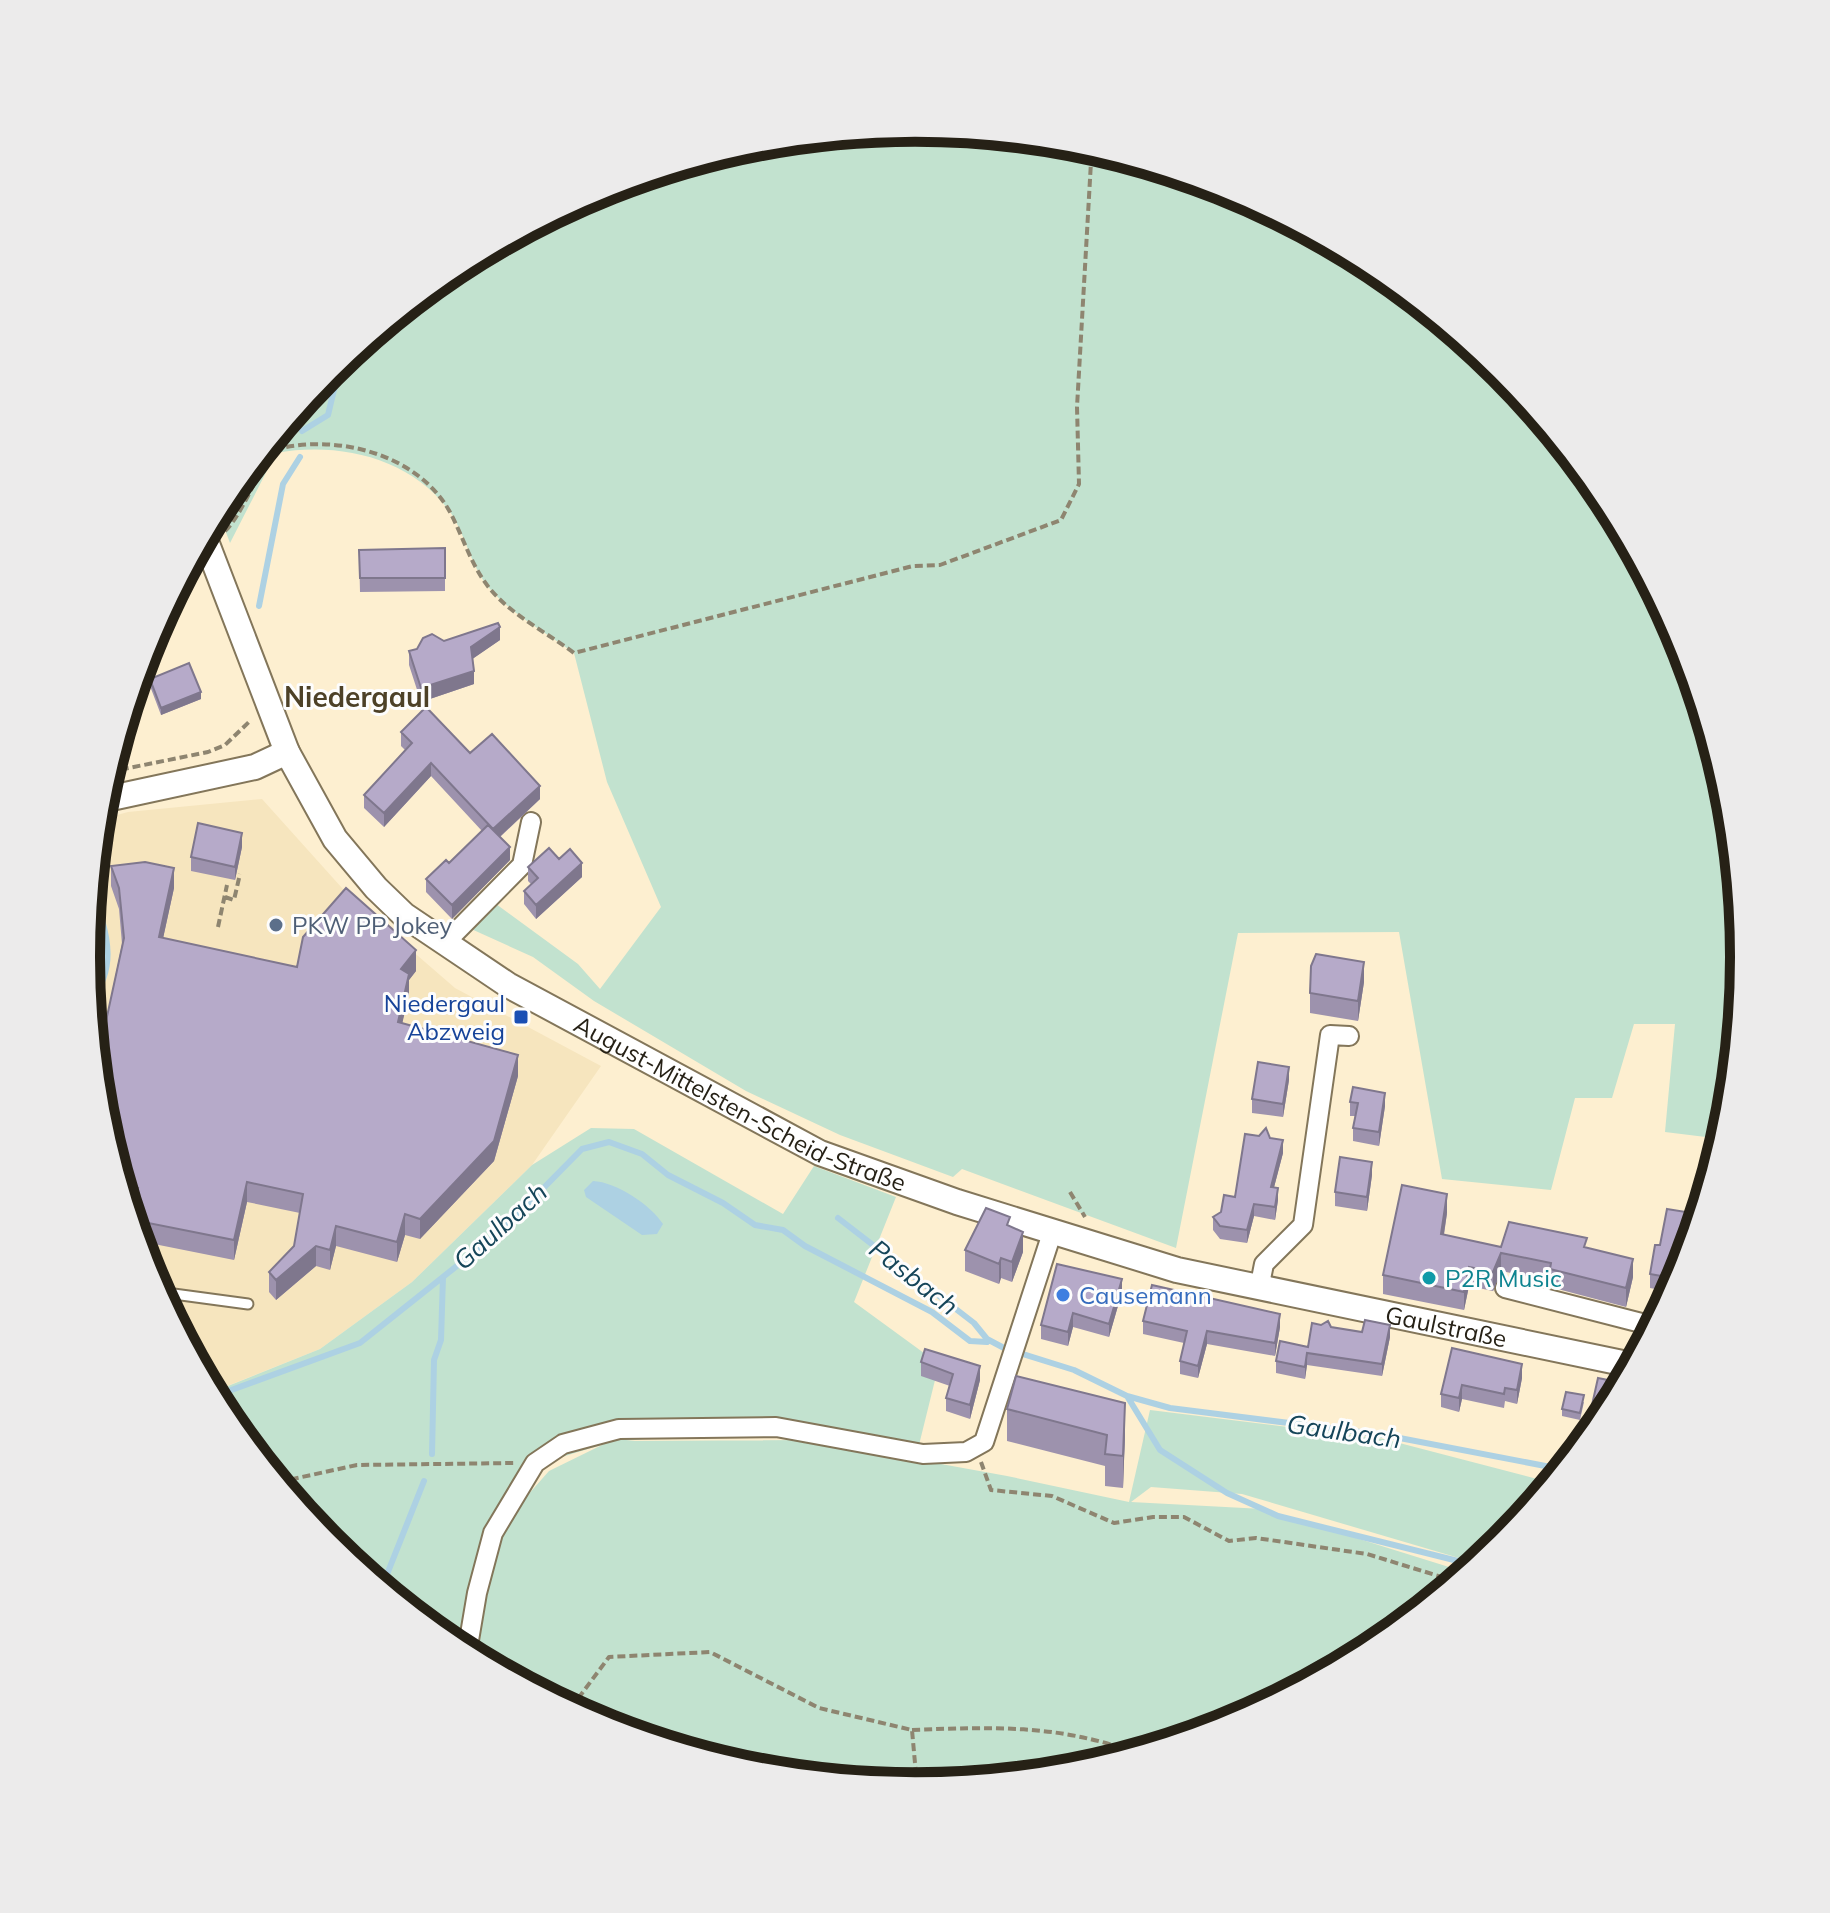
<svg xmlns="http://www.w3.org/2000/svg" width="1830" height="1913" font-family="Mulish,sans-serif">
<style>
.built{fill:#f6e5be}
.green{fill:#c2e2cf}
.water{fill:#add1e3}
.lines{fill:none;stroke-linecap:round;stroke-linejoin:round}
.stream{stroke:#add1e3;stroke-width:6}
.lane-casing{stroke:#83765a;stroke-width:13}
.street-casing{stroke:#83765a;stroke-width:22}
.secondary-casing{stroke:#83765a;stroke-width:28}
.path{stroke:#8e8570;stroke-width:4;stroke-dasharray:8 4;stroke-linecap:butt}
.lane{stroke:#fff;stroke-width:9}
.street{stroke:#fff;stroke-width:18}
.secondary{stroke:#fff;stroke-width:24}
.wall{fill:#9d92ad}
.shaded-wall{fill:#7f778d}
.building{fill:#b6aac9;stroke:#7f778d;stroke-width:2}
.service-dot{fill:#5c6f8a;stroke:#fdfdfd;stroke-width:3}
.transit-dot{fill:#1a4fb4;stroke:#fdfdfd;stroke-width:3}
.culture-dot{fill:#0f9aa8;stroke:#fdfdfd;stroke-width:3}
.shop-dot{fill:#3f7fe0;stroke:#fdfdfd;stroke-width:3}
.labels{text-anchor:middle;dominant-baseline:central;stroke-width:6;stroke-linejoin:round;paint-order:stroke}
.service-label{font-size:24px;fill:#4e5e75;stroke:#fdfdfd;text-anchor:start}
.transit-label{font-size:24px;fill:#164399;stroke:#fdfdfd;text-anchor:end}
.street-label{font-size:24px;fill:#262116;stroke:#fdfdfd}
.culture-label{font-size:24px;fill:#0d838f;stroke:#fdfdfd;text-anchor:start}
.shop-label{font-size:24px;fill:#366cbe;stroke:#fdfdfd;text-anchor:start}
.water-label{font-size:26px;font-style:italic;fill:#154559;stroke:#fdfdfd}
.quarter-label{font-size:28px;font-weight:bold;fill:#4d4127;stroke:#fdfdfd}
.rim{fill:none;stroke:#262116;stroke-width:10}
</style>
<rect width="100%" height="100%" fill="#fdefd0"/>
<path class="built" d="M262 799 351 898 455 988 601 1066 532 1165 412 1282 320 1349 212 1392 149 1273 102 1118 86 956 99 820 128 812Z"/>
<path class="green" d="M915 128 1077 144 1233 191 1376 267 1502 371 1605 496 1681 640 1728 795 1744 957 1728 1119 1722 1139 1665 1132 1675 1024H1634L1612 1098H1575L1551 1190 1442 1179 1399 932 1238 933 1176 1248 962 1169 953 1177 840 1135 746 1091 594 1001 533 957 469 928 496 904 578 964 600 989 661 907 607 782 574 653C546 632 514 616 491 590 470 567 466 533 448 509 408 457 338 442 276 453L230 543 218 511 226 496 329 370 455 267 598 190 754 143Z
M591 1128 634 1129 783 1214 814 1166 896 1197 854 1302 939 1364 918 1449 752 1427 626 1441 809 1440 1007 1476 1129 1502 1150 1410 1384 1439 1541 1480 1547 1463 1565 1466 1501 1543 1476 1563 1242 1494 1151 1487 1131 1502 1263 1509 1465 1572 1375 1646 1232 1723 1076 1770 915 1785 753 1769 597 1722 477 1658 497 1530 549 1471 604 1444 552 1460 492 1529 473 1656 454 1646 328 1542 225 1417 213 1392 320 1349 412 1282 532 1165Z"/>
<path class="water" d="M93 888C110 927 123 969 91 1004L86 956Z
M593 1181C616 1182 651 1205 663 1224L657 1234 642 1235 586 1197 584 1190Z"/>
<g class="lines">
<path class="stream" d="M302 431 328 415 341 360
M259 606 283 484 300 457
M838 1218 974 1323 987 1339
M215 1396 360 1343 502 1230 582 1149 609 1142 642 1154 668 1175 723 1203 755 1225 783 1230 805 1246 932 1312 970 1341 987 1342V1339L1004 1348 1074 1370 1127 1396 1160 1450 1227 1493 1278 1516 1474 1565
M1127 1396 1170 1408 1384 1435 1561 1469
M432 1454 434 1360 441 1340 443 1277
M382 1587 424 1481"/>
<g class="lane-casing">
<path id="lane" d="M159 1292 248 1304"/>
</g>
<g class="street-casing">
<path id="street" d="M444 944 522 865 531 822
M1505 1288 1653 1326
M1259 1289 1264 1264 1303 1225 1330 1035 1349 1036
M467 1652 477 1593 493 1533 535 1463 563 1444 619 1429 776 1427 923 1454 966 1452 984 1442 1052 1233"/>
</g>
<g class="secondary-casing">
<g id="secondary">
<path id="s1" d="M204 536 287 752 335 839 376 888 404 915 508 985 820 1153 957 1202 1177 1270 1632 1365"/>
<path d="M102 800 255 767 287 752"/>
</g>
</g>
<path class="path" d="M225 531C242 515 257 473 273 450 335 433 419 453 451 514 464 539 472 568 491 590 513 616 546 632 574 653L913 566 940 565 1061 520 1079 484 1077 407 1091 162 1088 147
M109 772 208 752 225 745 251 720
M225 897 234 900 240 874
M218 927 227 885
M1070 1192 1085 1217
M981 1462 991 1490 1052 1496 1114 1523 1153 1517H1184L1229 1541 1256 1538 1367 1554 1455 1581
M279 1482 357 1465 515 1463
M571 1708 609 1657 710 1652 819 1708 912 1730 917 1785
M912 1730C992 1727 1056 1724 1134 1752"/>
<use href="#lane" class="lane"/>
<use href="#street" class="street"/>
<use href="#secondary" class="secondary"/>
</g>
<path class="wall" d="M445 548V591L360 592 359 550Z
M500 640 472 659 474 684 421 702 409 665V651L444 641Z
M150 679 201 699 161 715 150 686Z
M401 732 470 753 540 799 500 837 510 860 452 919 426 892V879L449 863 482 831 431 776 384 827 364 808V795L405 750 401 746Z
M242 847 235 880 191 871V857Z
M559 859 582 877 536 919 524 904V891L531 884 528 881V867Z
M111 866 174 888 163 938 297 967 416 971 409 980V994L402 1023 518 1076 494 1161 420 1239 405 1235 397 1262 336 1246 330 1270 316 1266 276 1300 269 1292V1272L294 1246 300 1213 247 1202 234 1260 139 1241 132 1216 134 1207 128 1206 102 1118 103 1035 122 944 119 909 111 886Z
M1364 982 1358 1021 1310 1013V993Z
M1289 1080 1283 1117 1252 1113V1099Z
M1350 1102 1385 1106 1379 1146 1353 1141V1128L1355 1116H1350Z
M1270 1138 1283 1153 1274 1187 1278 1200 1275 1220 1254 1216 1247 1243 1220 1239 1213 1230V1217L1221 1212 1235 1197Z
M1372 1175 1367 1211 1335 1206V1192Z
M1447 1213 1444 1235 1501 1247 1587 1248 1633 1277 1626 1307 1550 1287V1281L1501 1271 1493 1291 1469 1286 1464 1310 1383 1294V1275Z
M1686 1226 1683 1243 1681 1274 1671 1292 1650 1288V1274L1660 1245Z
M1010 1227 1023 1252 1012 1282 1001 1278 999 1284 965 1271V1250Z
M1122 1292 1109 1337 1073 1327 1068 1346 1041 1339V1325Z
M1143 1321 1280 1327 1275 1356 1207 1344 1198 1378 1180 1374V1361L1184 1343 1143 1334Z
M1331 1327 1390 1337 1382 1376 1307 1365 1305 1379 1276 1373V1361L1308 1347Z
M1452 1348 1522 1378 1517 1404 1505 1401 1504 1408 1462 1399 1459 1412 1441 1407V1394Z
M921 1362 980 1380 970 1419 946 1411V1398L950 1386 921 1376Z
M1623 1383 1602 1420 1592 1418V1405Z
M1584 1402 1580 1420 1562 1416V1409Z
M1007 1409 1125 1434 1123 1488 1105 1486V1466L1007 1441Z"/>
<path class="shaded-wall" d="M173 605V619L156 626 166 608Z
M500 627V640L471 660V647Z
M474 671V684L421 702V688Z
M201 692V699L161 715V708Z
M431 763V776L384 827V813Z
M540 786V799L493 843V829Z
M242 833V847L235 880V867Z
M510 847V860L452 919V905Z
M582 863V877L536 919V905Z
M174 868V888L159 957V937Z
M416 950V971L409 980V994L398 1042 401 969Z
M1364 962V982L1358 1021V1001Z
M518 1055V1076L494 1161 420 1239V1219Z
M1289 1067V1080L1283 1117V1104Z
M1385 1093V1106L1379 1146V1132Z
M1283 1140V1153L1271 1199V1187Z
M1372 1162V1175L1367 1211V1197Z
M247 1182V1202L234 1260V1240Z
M1278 1188V1200L1275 1220V1207Z
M1447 1194V1213L1441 1252V1234Z
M1254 1204V1216L1247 1243V1230Z
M1686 1212V1226L1681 1256V1242Z
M405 1214V1235L397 1262V1242Z
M336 1226V1246L330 1270V1250Z
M1023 1232V1252L1012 1282V1262Z
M316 1246V1266L276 1300V1280Z
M1501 1253V1271L1493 1291V1272Z
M1001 1258V1278L999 1284V1264Z
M1633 1259V1277L1626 1307V1288Z
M1469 1267V1286L1464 1310V1292Z
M1122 1279V1292L1109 1337V1324Z
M1073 1313V1327L1068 1346V1332Z
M1280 1314V1327L1275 1356V1343Z
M1390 1325V1337L1382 1376V1364Z
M1207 1331V1344L1198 1378V1366Z
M1307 1353V1365L1305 1379V1367Z
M1522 1364V1378L1517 1404V1390Z
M980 1366V1380L970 1419V1405Z
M1462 1385V1399L1459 1412V1398Z
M1125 1403V1434L1123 1488V1456Z"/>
<path class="building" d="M445 548V578H360L359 550Z
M171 599 173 605 166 608Z
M498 623 500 627 471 647 474 671 421 688 409 651 417 649 423 638 432 634 444 641Z
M189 663 201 692 161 708 150 679Z
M426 707 470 753 492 734 540 786 493 829 431 763 384 813 364 795 412 743 401 732Z
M198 823 242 833 235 867 191 857Z
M488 825 510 847 452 905 426 879 446 860 449 863Z
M549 848 559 859 570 849 582 863 536 905 524 891 538 878 528 867Z
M145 862 174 868 159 937 297 967 303 937 346 888 416 950 401 969 409 974 398 1022 518 1055 494 1141 420 1219 405 1214 397 1242 336 1226 330 1250 316 1246 276 1280 269 1272 294 1246 303 1194 247 1182 234 1240 133 1220 132 1216 138 1188 122 1184 102 1118 94 1032 103 1035 124 938 119 888 111 866Z
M1316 954 1364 962 1358 1001 1310 993 1311 966Z
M1258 1062 1289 1067 1283 1104 1252 1099Z
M1353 1087 1385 1093 1379 1132 1353 1128 1358 1103 1350 1102Z
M1266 1128 1270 1138 1283 1140 1271 1187 1278 1188 1275 1207 1254 1204 1247 1230 1220 1226 1213 1217 1221 1212 1224 1195 1235 1197 1245 1134 1259 1136Z
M1340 1157 1372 1162 1367 1197 1335 1192Z
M1402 1185 1447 1194 1441 1234 1501 1247 1509 1222 1587 1238 1584 1247 1633 1259 1626 1288 1550 1269 1551 1263 1501 1253 1493 1272 1469 1267 1464 1292 1383 1275Z
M986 1208 1010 1217 1007 1225 1023 1232 1012 1262 1001 1258 999 1264 965 1250Z
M1667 1209 1686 1212 1681 1242 1690 1244 1678 1279 1650 1274 1655 1245H1660Z
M1057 1264 1122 1279 1109 1324 1073 1313 1068 1332 1041 1325Z
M1152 1285 1280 1314 1275 1343 1207 1331 1198 1366 1180 1361 1187 1331 1143 1321Z
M1365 1320 1390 1325 1382 1364 1307 1353 1305 1367 1276 1361 1280 1341 1308 1347 1312 1323 1321 1325 1328 1321 1331 1327 1362 1332Z
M1452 1348 1522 1364 1517 1390 1505 1388 1504 1394 1462 1385 1459 1398 1441 1394Z
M925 1349 980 1366 970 1405 946 1398 953 1374 921 1362Z
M1016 1376 1125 1403 1123 1456 1105 1454 1107 1435 1007 1409Z
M1598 1378 1623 1383 1609 1408 1592 1405Z
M1566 1392 1584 1395 1580 1413 1562 1409Z"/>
<circle class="service-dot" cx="276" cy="925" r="8"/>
<rect class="transit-dot" x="513" y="1009" width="16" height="16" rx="4"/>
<circle class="culture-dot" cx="1429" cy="1278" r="8"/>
<circle class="shop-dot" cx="1063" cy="1295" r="8"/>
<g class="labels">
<g class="service-label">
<text x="292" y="925">PKW PP Jokey</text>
</g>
<g class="transit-label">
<text x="505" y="1003">Niedergaul<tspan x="505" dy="28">Abzweig</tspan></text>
</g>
<g class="street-label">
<text stroke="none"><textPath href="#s1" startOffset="820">August-Mittelsten-Scheid-Straße</textPath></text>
<text stroke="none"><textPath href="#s1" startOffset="1564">Gaulstraße</textPath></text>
</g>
<g class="culture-label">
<text x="1445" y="1278">P2R Music</text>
</g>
<g class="shop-label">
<text x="1079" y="1295">Causemann</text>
</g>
<g class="water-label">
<text transform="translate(500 1226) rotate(-42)">Gaulbach</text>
<text transform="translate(914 1277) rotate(38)">Pasbach</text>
<text transform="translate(1344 1431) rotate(8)">Gaulbach</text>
</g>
<g class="quarter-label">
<text x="357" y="696">Niedergaul</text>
</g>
</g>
<path d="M0 0H1830V1913H0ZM100 957a815 815 0 1 1 1630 0a815 815 0 1 1-1630 0Z" fill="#ecebeb" fill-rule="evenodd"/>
<path class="rim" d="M100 957a815 815 0 1 1 1630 0a815 815 0 1 1-1630 0Z"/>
</svg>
